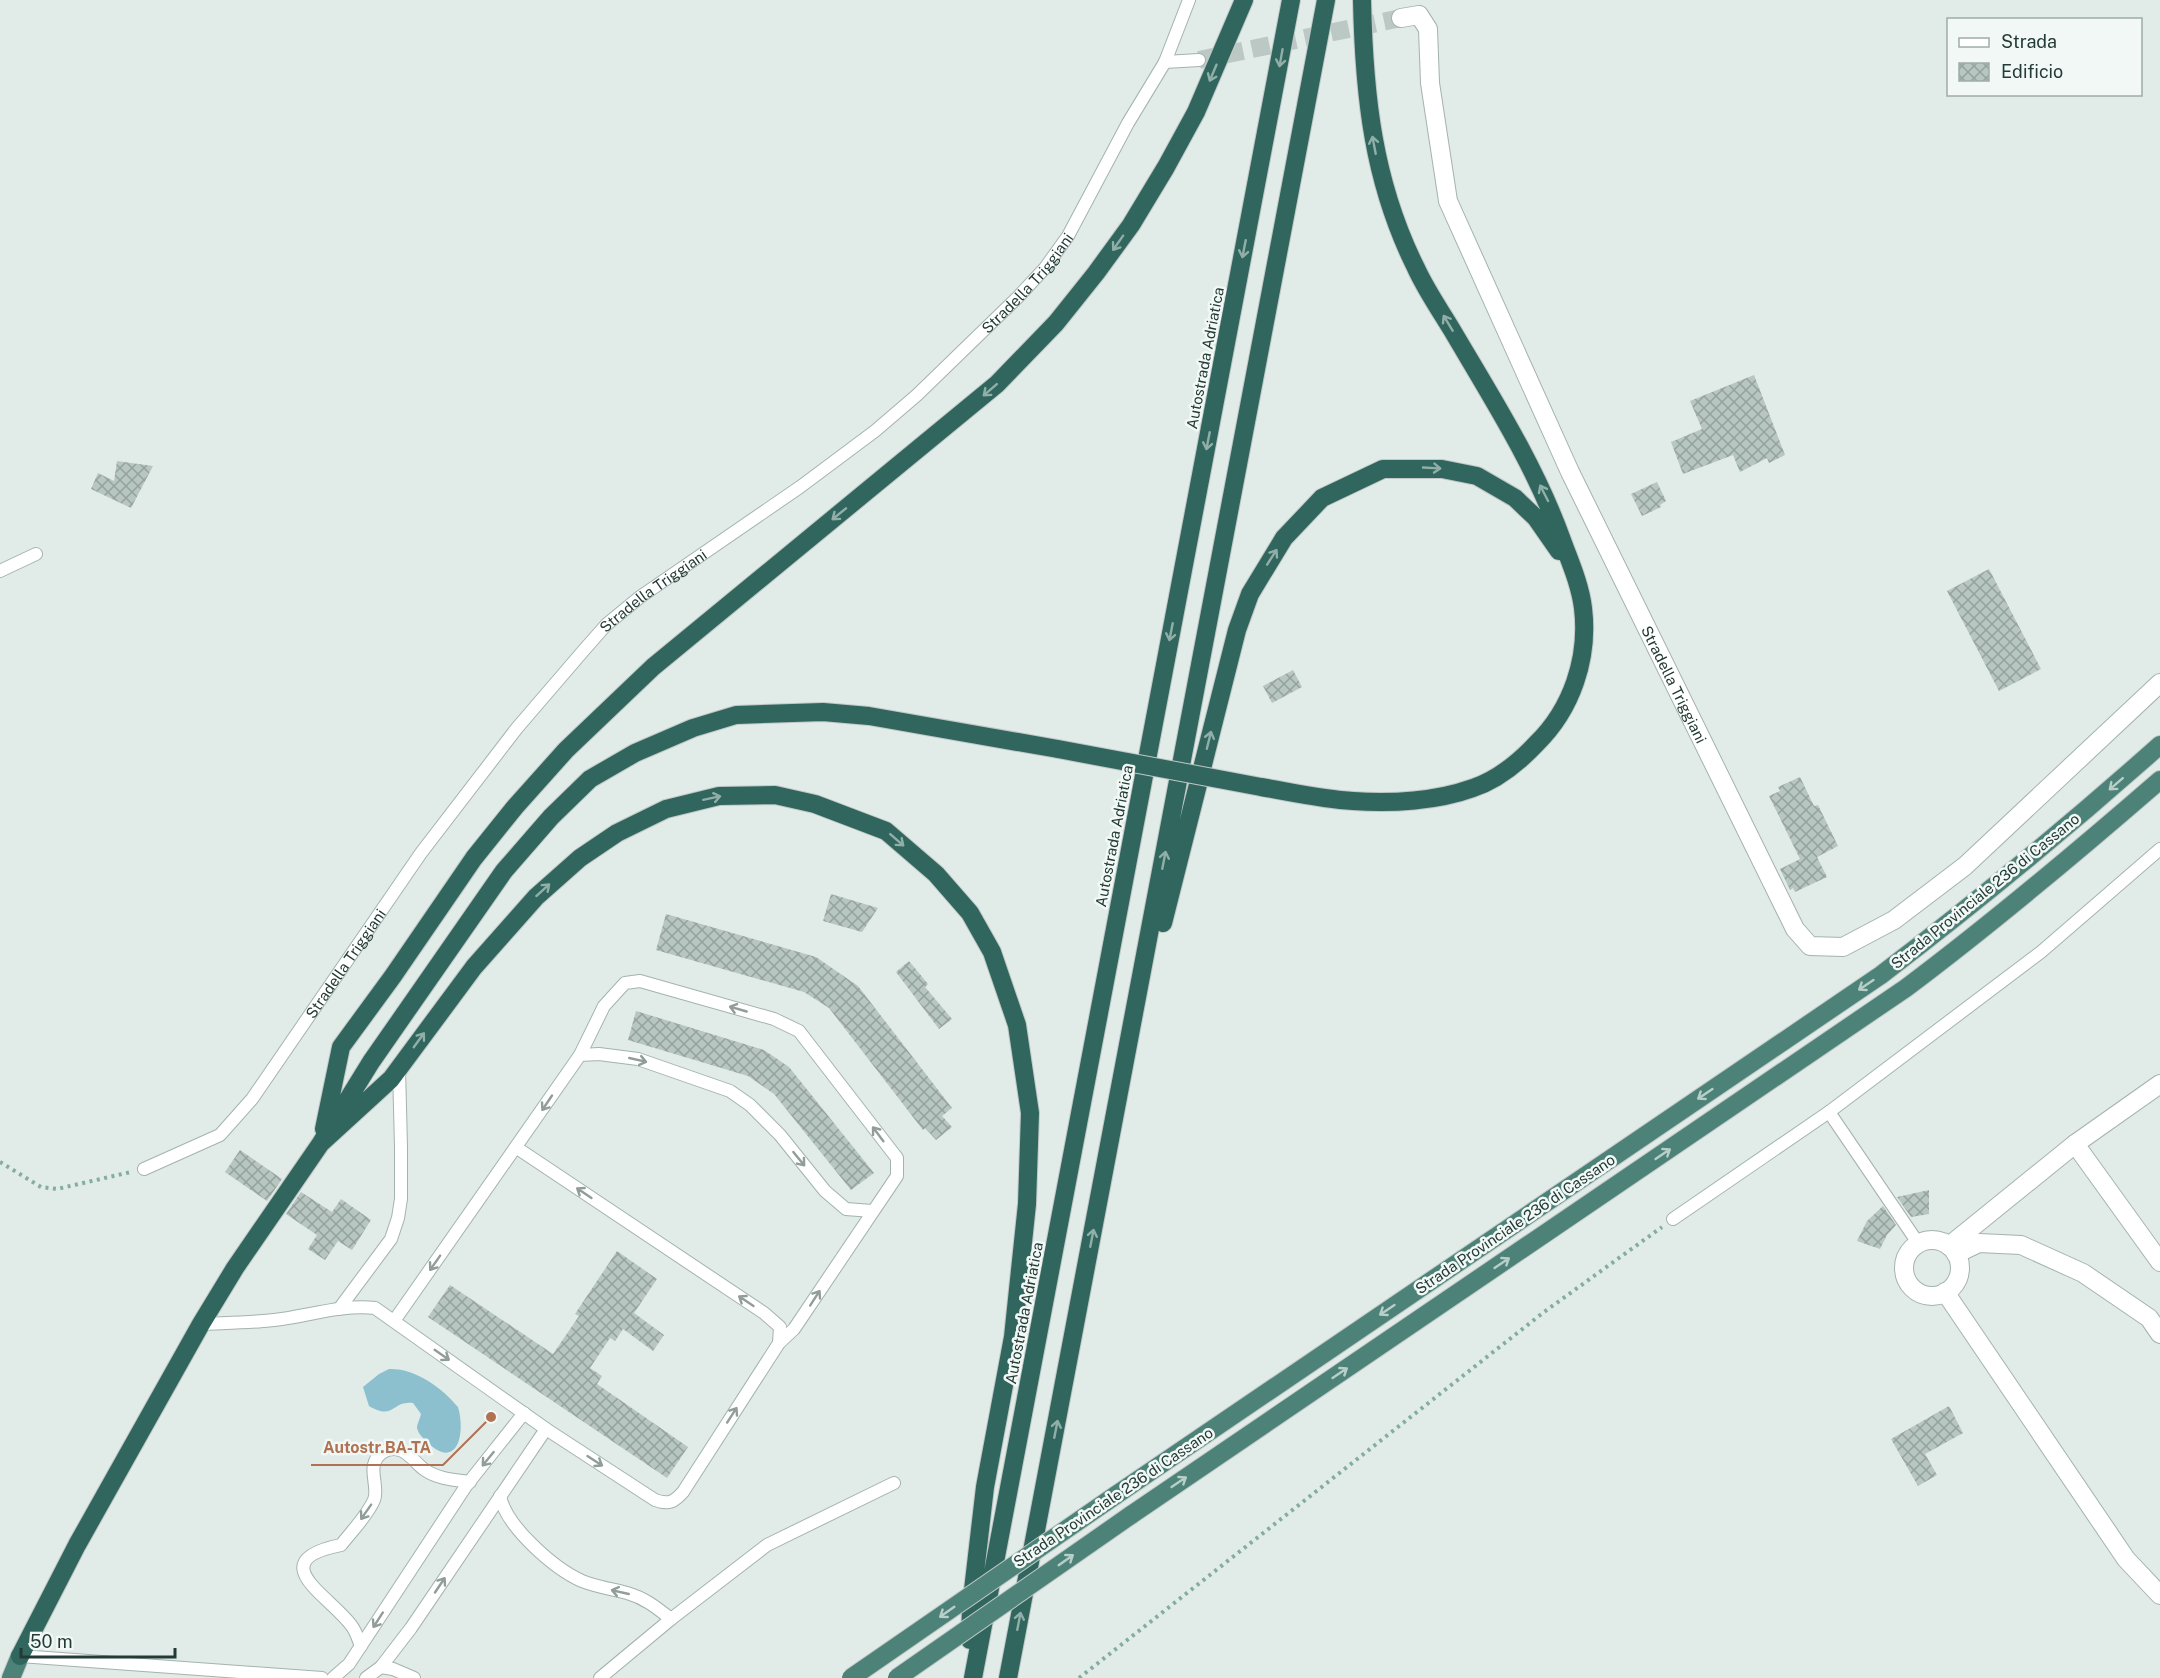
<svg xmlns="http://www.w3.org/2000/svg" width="2160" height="1678" font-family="'Public Sans',sans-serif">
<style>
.water{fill:#8cc0ce}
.building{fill:url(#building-cross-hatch)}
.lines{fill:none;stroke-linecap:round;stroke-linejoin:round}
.minor-tunnel{stroke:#bbc8c4;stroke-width:18;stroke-dasharray:18 9;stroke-linecap:butt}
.service-casing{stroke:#a4b3ae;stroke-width:14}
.minor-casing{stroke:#a4b3ae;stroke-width:20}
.trunk-casing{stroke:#c1c8c7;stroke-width:20}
.motorway-casing{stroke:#c1c8c7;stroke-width:20}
.path{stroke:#83ada2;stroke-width:4;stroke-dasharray:3 4.5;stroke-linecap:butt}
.service{stroke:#fff;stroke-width:12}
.minor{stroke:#fff;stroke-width:18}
.trunk{stroke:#4c8278;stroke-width:18}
.motorway{stroke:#30665d;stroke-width:18}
.trunk-bridge-casing{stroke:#c1c8c7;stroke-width:20;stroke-linecap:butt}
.motorway-bridge-casing{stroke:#c1c8c7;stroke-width:20;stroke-linecap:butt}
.trunk-bridge{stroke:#4c8278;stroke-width:18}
.motorway-bridge{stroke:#30665d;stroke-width:18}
.oneway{stroke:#91afa9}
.oneway2{stroke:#b8cfc9}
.oneway3{stroke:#919d9a}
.labels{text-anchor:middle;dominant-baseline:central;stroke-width:5;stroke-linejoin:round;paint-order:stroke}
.street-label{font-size:15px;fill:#233b36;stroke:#f2f8f5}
.leader{fill:none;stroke:#af7253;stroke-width:2}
.callout-dot{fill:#af7253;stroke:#f2f8f5;stroke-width:2}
.callout-label{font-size:16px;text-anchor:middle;font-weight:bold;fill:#af7253;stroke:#f2f8f5;stroke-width:5;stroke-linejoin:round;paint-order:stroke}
</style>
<defs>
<pattern id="building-cross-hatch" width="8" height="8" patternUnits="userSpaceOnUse" patternTransform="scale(1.5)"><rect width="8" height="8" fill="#b7c6c0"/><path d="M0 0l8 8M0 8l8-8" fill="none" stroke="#94a29d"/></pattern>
</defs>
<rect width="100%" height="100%" fill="#e1ebe7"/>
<path class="water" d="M389 1369C415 1368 441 1387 458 1407 466 1434 457 1473 425 1440 422 1437 418 1433 417 1428 417 1424 420 1419 421 1414L413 1403C392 1400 394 1421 369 1406L363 1387 379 1374Z"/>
<path class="building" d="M1754 375 1785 455 1769 463 1767 458 1740 472 1733 455 1683 474 1671 442 1702 429 1690 401Z
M117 461 153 466 131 508 91 489 98 473 114 481Z
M1657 482 1666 501 1660 505 1661 507 1642 516 1631 494Z
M1989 569 2041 669 1999 691 1947 591Z
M1293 670 1302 687 1272 703 1263 686Z
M1800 777 1814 806 1818 805 1838 846 1817 857 1827 877 1795 892 1793 888 1790 890 1780 869 1800 859 1769 796 1780 791 1778 787Z
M831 894 878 908 862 932 823 921Z
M666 914 816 957 858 986 952 1108 942 1116 952 1127 936 1140 925 1128 923 1130 829 1008 804 992 656 950Z
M909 961 928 984 925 987 952 1019 939 1029 896 972Z
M636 1011 764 1050 789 1067 874 1173 851 1190 774 1094 748 1076 628 1040Z
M240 1150 282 1179 267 1201 225 1172Z
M1929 1190V1214L1911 1217 1897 1197Z
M301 1192 332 1212 341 1199 371 1220 352 1250 338 1241 325 1260 308 1249 317 1235 286 1214Z
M1883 1206 1896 1225 1887 1235 1880 1249 1857 1241 1867 1221Z
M617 1251 657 1279 634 1313 664 1335 653 1351 623 1329 615 1341 610 1338 590 1368 602 1376 597 1384 688 1447 667 1478 428 1317 450 1285 553 1354 579 1316 575 1314Z
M1949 1406 1963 1433 1925 1454 1937 1475 1918 1486 1891 1439Z"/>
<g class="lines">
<path class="minor-tunnel" d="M1199 60 1401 18"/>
<g class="service-casing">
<g id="service">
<path d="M1165 62 1189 0"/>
<path d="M0 571 36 554"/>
<path d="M580 1055 599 1054 638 1059 730 1091 750 1105 780 1135 825 1191 846 1209 872 1211"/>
<path d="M1829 1112 1918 1243"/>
<path d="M517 1148 764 1313 780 1327 779 1343"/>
<path id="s1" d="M144 1169 220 1135 252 1099 421 853 517 728 584 650 606 625 640 597 800 487 875 431 917 395 1018 297 1045 268 1068 236 1128 123 1165 62 1199 60"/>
<path d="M1673 1219 1829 1112 2041 952 2160 849"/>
<path d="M339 1309 391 1239 398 1218 401 1199V1147L399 1068"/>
<path d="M201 1324C221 1323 242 1323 263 1321 300 1319 337 1304 375 1308L546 1429 655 1500C669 1505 674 1502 683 1492L779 1343 794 1329 897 1176V1158L799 1031 774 1019 640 981 625 983 604 1006 580 1055 394 1321"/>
<path d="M500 1496C506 1527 555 1569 582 1581 597 1587 612 1589 627 1593 645 1598 657 1608 671 1619"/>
<path d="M361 1646C358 1639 356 1631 351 1625 330 1596 261 1561 341 1545 352 1531 367 1516 374 1500 380 1485 364 1465 383 1452 388 1449 394 1448 400 1450 411 1454 416 1464 425 1470 438 1479 455 1480 470 1482"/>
<path d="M20 1656 322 1678"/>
<path d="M381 1667 411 1628 546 1429"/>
<path d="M333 1678 349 1664 466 1486 524 1413"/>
<path d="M366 1678 381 1667 393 1669 414 1678"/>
<path d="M600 1678 671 1619 767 1545 894 1483"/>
</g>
</g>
<g class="minor-casing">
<g id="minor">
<path id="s2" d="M1401 18 1419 15 1428 29 1430 83 1448 201 1570 472 1795 929 1810 946 1843 947 1894 920 1965 866 2160 683"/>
<path d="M2160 1084 2075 1144 2160 1262"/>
<circle cx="1932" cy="1268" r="28"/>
<path d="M1949 1246 2075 1144"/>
<path d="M1956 1254 1979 1243 2021 1245 2083 1273 2149 1318 2160 1334"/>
<path d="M1945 1292 2126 1559 2160 1595"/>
</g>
</g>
<g class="trunk-casing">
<path id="trunk" d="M1116 1495 1881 975C1977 902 2070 825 2160 745
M1131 1515 1906 988C1994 922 2077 852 2160 780
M11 1678 20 1656"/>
</g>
<g class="motorway-casing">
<path id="motorway" d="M1261 787C1291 792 1322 799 1353 801 1392 804 1437 801 1473 788 1497 780 1519 762 1536 744 1572 709 1589 658 1583 608 1580 584 1570 562 1562 540 1535 465 1492 398 1452 330 1440 310 1426 290 1416 268 1373 182 1364 95 1362 0
M1163 923 1237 630 1250 594 1284 538 1322 498 1383 469H1442L1477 476 1515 498 1536 518 1559 551
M324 1129 341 1047 393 976 474 858 515 807 566 750 653 667 997 384 1056 323 1096 273 1131 225 1166 167 1196 112 1244 0
M321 1143 391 1079 474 967 536 897 580 858 617 833 666 809 719 796 775 795 815 804 886 831 936 874 970 913 992 952 1017 1025 1030 1113 1027 1204 1013 1337 985 1487 971 1607 970 1640
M20 1656 77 1545 201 1324 235 1268 321 1143 371 1062 504 871 551 817 590 779 635 753 693 728 736 715 823 712 869 716 1058 749
M973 1678 1291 0
M1008 1678 1326 0"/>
</g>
<path class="path" d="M0 1162 41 1187 57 1189 131 1172
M1079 1678 1544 1312 1662 1227"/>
<use href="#service" class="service"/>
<use href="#minor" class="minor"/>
<use href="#trunk" class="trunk"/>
<use href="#motorway" class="motorway"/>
<g class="trunk-bridge-casing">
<path id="trunk-bridge" d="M851 1678 1116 1495
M897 1678 1131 1515"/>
</g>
<g class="motorway-bridge-casing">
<path id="motorway-bridge" d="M1058 749 1261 787"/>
</g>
<use href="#trunk-bridge" class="trunk-bridge"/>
<use href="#motorway-bridge" class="motorway-bridge"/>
</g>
<defs><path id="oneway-shaft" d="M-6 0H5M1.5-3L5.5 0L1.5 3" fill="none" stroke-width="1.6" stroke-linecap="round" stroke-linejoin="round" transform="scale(1.5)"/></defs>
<g class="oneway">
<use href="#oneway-shaft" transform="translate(1281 58) rotate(100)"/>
<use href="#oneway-shaft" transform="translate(1213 73) rotate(113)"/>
<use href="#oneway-shaft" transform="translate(1374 145) rotate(-101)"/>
<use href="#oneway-shaft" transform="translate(1118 243) rotate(125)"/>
<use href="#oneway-shaft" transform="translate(1244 249) rotate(101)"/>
<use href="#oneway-shaft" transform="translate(1448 323) rotate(-121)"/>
<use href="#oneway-shaft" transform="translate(990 390) rotate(139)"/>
<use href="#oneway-shaft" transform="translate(1208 441) rotate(101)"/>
<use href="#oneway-shaft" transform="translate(1432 468) rotate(3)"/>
<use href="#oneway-shaft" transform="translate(1544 493) rotate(-117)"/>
<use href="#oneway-shaft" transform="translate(839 514) rotate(141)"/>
<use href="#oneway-shaft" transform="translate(1272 557) rotate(-57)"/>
<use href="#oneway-shaft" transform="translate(1171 632) rotate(101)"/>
<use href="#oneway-shaft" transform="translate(1209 740) rotate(-76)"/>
<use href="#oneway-shaft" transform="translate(712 798) rotate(-12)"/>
<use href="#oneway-shaft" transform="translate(897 840) rotate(41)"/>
<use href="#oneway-shaft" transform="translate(1164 860) rotate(-79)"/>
<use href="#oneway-shaft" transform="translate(543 890) rotate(-42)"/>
<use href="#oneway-shaft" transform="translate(419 1040) rotate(-54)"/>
<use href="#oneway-shaft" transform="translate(1092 1238) rotate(-79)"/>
<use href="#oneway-shaft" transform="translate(1056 1429) rotate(-79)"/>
<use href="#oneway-shaft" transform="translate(1019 1621) rotate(-79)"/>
</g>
<g class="oneway2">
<use href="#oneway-shaft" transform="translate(2116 784) rotate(139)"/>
<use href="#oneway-shaft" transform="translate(1866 985) rotate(146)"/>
<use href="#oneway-shaft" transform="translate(1705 1094) rotate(146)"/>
<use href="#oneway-shaft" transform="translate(1663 1154) rotate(-34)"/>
<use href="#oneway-shaft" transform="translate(1502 1263) rotate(-34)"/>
<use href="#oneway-shaft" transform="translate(1387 1310) rotate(146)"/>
<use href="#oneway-shaft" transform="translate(1340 1373) rotate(-34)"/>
<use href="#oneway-shaft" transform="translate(1179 1482) rotate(-34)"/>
<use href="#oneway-shaft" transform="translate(1066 1560) rotate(-35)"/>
<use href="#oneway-shaft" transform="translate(947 1612) rotate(145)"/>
</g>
<g class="oneway3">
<use href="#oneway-shaft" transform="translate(738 1009) rotate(-164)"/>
<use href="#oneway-shaft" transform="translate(638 1060) rotate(13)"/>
<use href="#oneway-shaft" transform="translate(547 1103) rotate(124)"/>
<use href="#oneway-shaft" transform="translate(878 1134) rotate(-127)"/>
<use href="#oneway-shaft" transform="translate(799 1159) rotate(51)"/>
<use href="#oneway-shaft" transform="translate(584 1193) rotate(-146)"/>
<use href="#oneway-shaft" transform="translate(435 1263) rotate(125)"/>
<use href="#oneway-shaft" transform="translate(815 1298) rotate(-57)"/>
<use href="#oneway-shaft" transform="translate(746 1301) rotate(-146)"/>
<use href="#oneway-shaft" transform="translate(442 1355) rotate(35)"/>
<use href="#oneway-shaft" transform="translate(732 1415) rotate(-57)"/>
<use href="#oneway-shaft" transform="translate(488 1459) rotate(129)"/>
<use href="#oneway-shaft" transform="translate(595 1461) rotate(33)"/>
<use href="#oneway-shaft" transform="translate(366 1512) rotate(125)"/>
<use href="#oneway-shaft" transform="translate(440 1585) rotate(-56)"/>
<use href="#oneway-shaft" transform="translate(620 1592) rotate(-167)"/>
<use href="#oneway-shaft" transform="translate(378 1620) rotate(123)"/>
</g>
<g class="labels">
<g class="street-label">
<text stroke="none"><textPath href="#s1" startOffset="1268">Stradella Triggiani</textPath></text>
<text transform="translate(1205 358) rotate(-79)">Autostrada Adriatica</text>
<text stroke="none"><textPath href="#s1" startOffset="782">Stradella Triggiani</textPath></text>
<text stroke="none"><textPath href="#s2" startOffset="742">Stradella Triggiani</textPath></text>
<text transform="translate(1114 836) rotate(-79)">Autostrada Adriatica</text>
<text transform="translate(1985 891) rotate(-39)">Strada Provinciale 236 di Cassano</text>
<text stroke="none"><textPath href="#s1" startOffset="296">Stradella Triggiani</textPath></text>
<text transform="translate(1515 1224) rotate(-34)">Strada Provinciale 236 di Cassano</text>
<text transform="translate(1024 1313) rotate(-79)">Autostrada Adriatica</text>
<text transform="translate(1113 1497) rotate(-34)">Strada Provinciale 236 di Cassano</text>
</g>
</g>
<path class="leader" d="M491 1417L443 1465H311"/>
<circle class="callout-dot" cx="491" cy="1417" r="6"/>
<g class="callout-label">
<text x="377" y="1453">Autostr.BA-TA</text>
</g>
<rect x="1947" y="18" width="195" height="78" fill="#f2f8f5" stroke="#9faca9" stroke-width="1.5"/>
<rect x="1959" y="38" width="30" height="9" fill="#ffffff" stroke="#9faca9" stroke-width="1.5"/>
<text x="2001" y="48" font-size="18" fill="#233b36">Strada</text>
<rect x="1959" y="63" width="30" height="18" fill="url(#building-cross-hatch)" stroke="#9faca9" stroke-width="1.5"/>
<text x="2001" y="78" font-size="18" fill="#233b36">Edificio</text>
<path d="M21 1648v9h154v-9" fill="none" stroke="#233b36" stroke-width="3"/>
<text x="30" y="1648" font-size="18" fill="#233b36" stroke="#f2f8f5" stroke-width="4.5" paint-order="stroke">50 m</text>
</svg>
